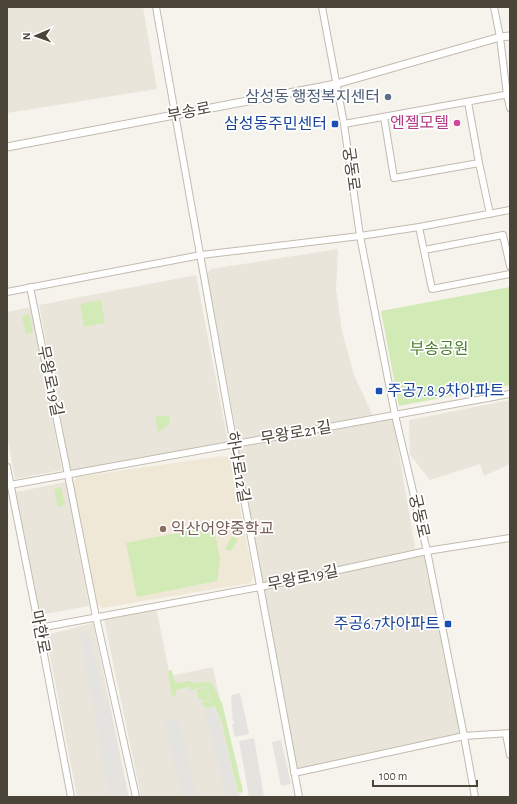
<svg xmlns="http://www.w3.org/2000/svg" width="517" height="804" font-family="'Alegreya Sans','Noto Sans KR',sans-serif">
<style>
.residential{fill:#eae5da}
.education{fill:#efe8d6}
.green{fill:#d2eab5}
.parking{fill:#e5e3e0}
.lines{fill:none;stroke-linecap:round;stroke-linejoin:round}
.minor-casing{stroke:#c2bbae;stroke-width:8}
.tertiary-casing{stroke:#c2bbae;stroke-width:9}
.minor{stroke:#fff;stroke-width:6}
.tertiary{stroke:#fff;stroke-width:7}
.service-dot{fill:#5c6f8a;stroke:#fff;stroke-width:1.5}
.hotel-dot{fill:#d1479c;stroke:#fff;stroke-width:1.5}
.transit-dot{fill:#1a4fb4;stroke:#fff;stroke-width:1.5}
.education-dot{fill:#8d6e63;stroke:#fff;stroke-width:1.5}
.labels{text-anchor:middle;dominant-baseline:central;stroke-width:3.5;stroke-linejoin:round;paint-order:stroke}
.service-label{font-size:16px;fill:#4e5e75;stroke:#fff;text-anchor:end}
.street-label{font-size:16px;fill:#4b4439;stroke:#fff}
.hotel-label{font-size:16px;fill:#b23c85;stroke:#fff;text-anchor:end}
.transit-label{font-size:16px;fill:#164399;stroke:#fff;text-anchor:end}
.park-label{font-size:16px;fill:#4a7f2a;stroke:#fff}
.education-label{font-size:16px;fill:#785e54;stroke:#fff;text-anchor:start}
</style>
<rect width="100%" height="100%" fill="#f6f3ec"/>
<path class="residential" d="M7 7H143L157 89 7 113Z
M338 249 336 289 342 331 354 375 373 416 238 440 207 276 208 272 211 269Z
M196 275 228 442 71 473 39 305Z
M31 307 62 470 15 479 7 435V312Z
M510 400V464L484 476 480 464 430 480 410 455 409 420Z
M393 419 416 553 427 551 464 736 294 773 260 587 263 584 237 448Z
M66 482 89 606 40 615 16 492Z
M156 608 170 676 213 667 240 797H141L104 619Z
M93 623 129 797H77L46 635Z"/>
<path class="education" d="M222 456 230 457 253 575 250 583 103 608 98 605 73 482 77 477Z"/>
<path class="green" d="M510 287V385L399 406 381 311Z
M101 300 105 323 84 327 80 304Z
M29 314 33 332 26 334 22 316Z
M169 415C171 425 166 429 158 432L155 417Z
M61 487 65 505 58 507 54 489Z
M214 526 220 560 217 581 137 597 126 543Z
M232 536 238 539 231 551 225 549Z
M171 670 172 671 175 683 188 681 196 683 211 682 222 703 243 791 241 793 238 792 222 723 215 706C208 708 205 710 201 702L211 700 207 686 191 690 189 687 176 690V695L175 696 172 695 168 674 167 672Z
M207 687 210 699 203 701 202 699H199L197 690Z"/>
<path class="parking" d="M80 632H84L89 635 104 700 108 699 128 797H109Z
M240 693 249 734 235 737 232 725 234 724 232 717H233L231 707H232L231 703 232 702 231 697 232 696V695Z
M214 708 219 721 238 797H226L204 710Z
M179 717 196 797H182L164 721Z
M254 738 264 797H249L239 741Z
M281 740 291 784 281 786 272 742Z"/>
<g class="lines">
<g class="minor-casing">
<path id="minor" d="M156 7 234 445 299 797
M322 7 344 124 360 236 395 415 427 551 464 736 475 797
M494 7 500 37 507 95 510 108
M468 102 479 163 490 214
M384 117 394 178 479 163
M344 124 510 94
M419 227 432 289 510 274
M424 250 503 235 510 266
M30 287 68 475 96 617 136 797
M7 292 201 255 360 236 419 227 510 210
M7 467 39 628 71 797
M10 485 510 394
M39 628 260 587 427 551 510 538
M506 734 510 755
M294 773 464 736 510 733"/>
</g>
<g class="tertiary-casing">
<path id="tertiary" d="M7 147 336 84 500 37 510 36"/>
</g>
<use href="#minor" class="minor"/>
<use href="#tertiary" class="tertiary"/>
</g>
<circle class="service-dot" cx="388" cy="97" r="4"/>
<circle class="hotel-dot" cx="457" cy="123" r="4"/>
<g class="transit-dot">
<rect x="331" y="120" width="8" height="8" rx="2"/>
<rect x="375" y="387" width="8" height="8" rx="2"/>
<rect x="444" y="620" width="8" height="8" rx="2"/>
</g>
<circle class="education-dot" cx="163" cy="529" r="4"/>
<g class="labels">
<g class="service-label">
<text x="380" y="97">삼성동 행정복지센터</text>
</g>
<g class="street-label">
<text transform="translate(189 112) rotate(-11)">부송로</text>
<text transform="translate(351 169) rotate(82)">궁동로</text>
<text transform="translate(50 381) rotate(78)">무왕로19길</text>
<text transform="translate(296 433) rotate(-10)">무왕로21길</text>
<text transform="translate(238 467) rotate(80)">하나로12길</text>
<text transform="translate(419 516) rotate(77)">궁동로</text>
<text transform="translate(303 578) rotate(-12)">무왕로19길</text>
<text transform="translate(40 632) rotate(79)">마한로</text>
</g>
<g class="hotel-label">
<text x="449" y="123">엔젤모텔</text>
</g>
<g class="transit-label">
<text x="327" y="124">삼성동주민센터</text>
<text x="387" y="391" text-anchor="start">주공7.8.9차아파트</text>
<text x="440" y="624">주공6.7차아파트</text>
</g>
<g class="park-label">
<text x="439" y="349">부송공원</text>
</g>
<g class="education-label">
<text x="171" y="529">익산어양중학교</text>
</g>
</g>
<rect width="517" height="804" fill="none" stroke="#4b4439" stroke-width="16"/>
<g transform="translate(36 36) rotate(268)" stroke="#ffffff" stroke-width="3" paint-order="stroke">
<path d="M0-3L7 15L0 10L-7 15Z" fill="#4b4439"/>
<text y="-6" font-size="11" font-weight="bold" text-anchor="middle" fill="#4b4439">N</text>
</g>
<path d="M373 780v6h104v-6" fill="none" stroke="#4b4439" stroke-width="2"/>
<text x="379" y="780" font-size="12" fill="#4b4439" stroke="#ffffff" stroke-width="3" paint-order="stroke">100 m</text>
</svg>
